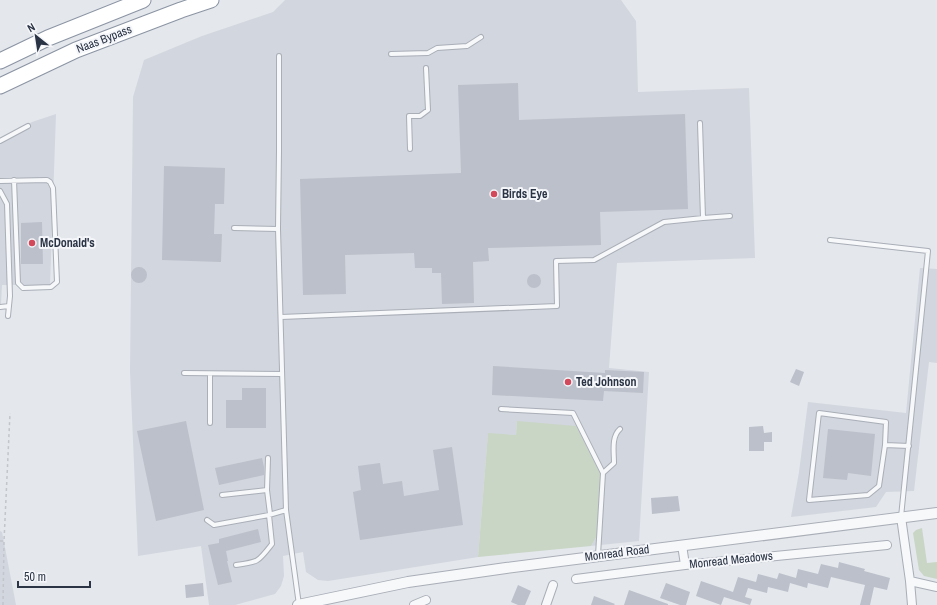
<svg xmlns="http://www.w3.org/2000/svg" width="937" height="605" font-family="'Archivo Narrow',sans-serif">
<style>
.built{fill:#d2d6de}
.green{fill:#c9d6c5}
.building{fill:#bbc0ca}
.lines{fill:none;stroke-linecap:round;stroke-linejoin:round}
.service-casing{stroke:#a9aeb7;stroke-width:6}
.minor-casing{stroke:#a9aeb7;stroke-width:10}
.tertiary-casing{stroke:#a9aeb7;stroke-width:12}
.motorway-casing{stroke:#8b94a3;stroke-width:17}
.path{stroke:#c2c5cb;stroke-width:1.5;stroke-dasharray:3 3;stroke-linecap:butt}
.service{stroke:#f7f8fa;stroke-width:4}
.minor{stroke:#f7f8fa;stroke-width:8}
.tertiary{stroke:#f7f8fa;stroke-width:10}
.motorway{stroke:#fff;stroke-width:15}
.poi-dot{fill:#d1495b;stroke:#f4f6f9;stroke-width:1.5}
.labels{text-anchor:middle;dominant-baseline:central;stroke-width:4;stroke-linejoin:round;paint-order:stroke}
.street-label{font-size:12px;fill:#2b3445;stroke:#f4f6f9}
.poi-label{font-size:12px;font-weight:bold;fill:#2b3445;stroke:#f4f6f9;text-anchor:start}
</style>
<rect width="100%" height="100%" fill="#e4e7ec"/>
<path class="built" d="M285 0H621L636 21 638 92 749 88 755 258 617 263 609 368 649 372 639 541 591 546 598 534 517 421 516 435 488 434 478 557 328 581 318 580 306 572 303 552 283 556 284 576 281 586 275 594 235 605H209L201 546 138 556 130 371 133 97 144 60 202 36 273 12Z
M56 114 50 285H2L1 304H0V139L32 122Z
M920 268 937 269V363L929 362 914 491 886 492 876 507 791 517 799 472 808 402 906 413Z
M0 531 2 532 16 605H0Z"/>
<path class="green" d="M517 421 576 426 603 479 597 536 591 546 478 557 488 433 516 435Z
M922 528 927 563 937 562V579L924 576 919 570 913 533 916 530Z"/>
<path class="building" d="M518 83 519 120 685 114 688 209 600 212 601 245 488 248 489 261 473 262 474 303 442 304 441 273H432V268H415L414 253 345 255 346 294 303 295 300 179 461 173 458 85Z
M164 166 225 168 224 204H215L214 234H222L221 262 162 260Z
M42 222 43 264H21V223Z
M131 275a8 8 0 1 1 16 0a8 8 0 1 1-16 0Z
M527 281a7 7 0 1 1 14 0a7 7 0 1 1-14 0Z
M493 366 605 373V370L644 372 643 393 604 391 603 401 492 395Z
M796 369 804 372 799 386 790 382Z
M242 388H266V428H226V400H242Z
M186 421 204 510 156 521 137 431Z
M763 426 764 433 772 432V442H764V451H749V427Z
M828 429 875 434 871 476 848 473 847 480 823 478Z
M452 447 463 525 360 540 353 492 361 490 358 466 380 463 383 484 402 481 404 496 439 490 433 450Z
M262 458 264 467V475L219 485 215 468Z
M678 496 680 511 652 514 651 498Z
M258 529 261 542 226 551 228 561H227L232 582 218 585 208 545 219 543V539Z
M839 562 865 569 864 571 890 578 887 590 874 587 870 605H860L865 585 831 577 828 588 808 583 807 588 790 583 788 592 768 587 767 593 748 588 745 597 752 599 750 605 724 597 721 605 696 596 701 581 733 592 738 577 756 582 758 574 777 579 779 573 796 578 798 569 818 574 821 564 838 568Z
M203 583 204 596 186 598 185 585Z
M666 583 690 592 686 605H680L660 598Z
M518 585 531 591 525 605H518L511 602Z
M629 590 668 604V605H624Z
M594 596 615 604 614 605H591Z"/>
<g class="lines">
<g class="service-casing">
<path id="service" d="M391 54 428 53 437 48 467 46 481 37
M279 56V151L278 229 286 510 299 605
M0 141 28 126
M410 149 409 116H420L428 110 426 68
M0 181 47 180 50 182 53 188 57 282 51 287 23 288 18 283 14 180
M0 191 7 204 10 296 9 306 0 307
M703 218 730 216
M234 228 278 229
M830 240 928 251 901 517
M8 316 9 306
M281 317 557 306 556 261 594 260 664 222 703 218 700 123
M184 373 282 374
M501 409 573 413 603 473 598 555
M210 423V374
M885 445 886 422 819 413 809 500 868 495 879 486 885 445 909 446
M268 458 267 490 270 514
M603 473 614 463C614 452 611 437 620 429
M222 495 267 490
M207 520 214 525 269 515 286 510
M236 565C259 562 258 562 272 544L269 515"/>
</g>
<g class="minor-casing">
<path id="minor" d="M901 517 910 581 912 605
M682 545 685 565
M576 579 685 565 887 545
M910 581 937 587
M414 605 426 600
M546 605 553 585"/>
</g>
<g class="tertiary-casing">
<path id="tertiary" d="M298 605 408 582 506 568 937 513"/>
</g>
<g class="motorway-casing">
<path id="motorway" d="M0 61 48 38 143 0
M0 86 76 50 181 10 211 0"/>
</g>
<path class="path" d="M0 541H4
M3 605 4 541 10 413"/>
<use href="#service" class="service"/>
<use href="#minor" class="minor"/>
<use href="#tertiary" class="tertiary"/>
<use href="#motorway" class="motorway"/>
</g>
<g class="poi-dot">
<circle cx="494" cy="194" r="4"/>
<circle cx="32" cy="243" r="4"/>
<circle cx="568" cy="382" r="4"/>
</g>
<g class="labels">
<g class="street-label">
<text transform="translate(104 39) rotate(-21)">Naas Bypass</text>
<text transform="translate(617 553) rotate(-7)">Monread Road</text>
<text transform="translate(731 560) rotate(-6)">Monread Meadows</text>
</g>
<g class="poi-label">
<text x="502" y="194">Birds Eye</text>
<text x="40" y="243">McDonald's</text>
<text x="576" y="382">Ted Johnson</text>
</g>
</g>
<g transform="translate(36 36) rotate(330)" stroke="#f4f6f9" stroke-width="3" paint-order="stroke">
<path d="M0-3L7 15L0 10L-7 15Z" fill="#2b3445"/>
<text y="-6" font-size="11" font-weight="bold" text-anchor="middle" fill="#2b3445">N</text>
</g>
<path d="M18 581v6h72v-6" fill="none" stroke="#2b3445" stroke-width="2"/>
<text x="24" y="581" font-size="12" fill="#2b3445" stroke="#f4f6f9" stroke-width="3" paint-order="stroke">50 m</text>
</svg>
